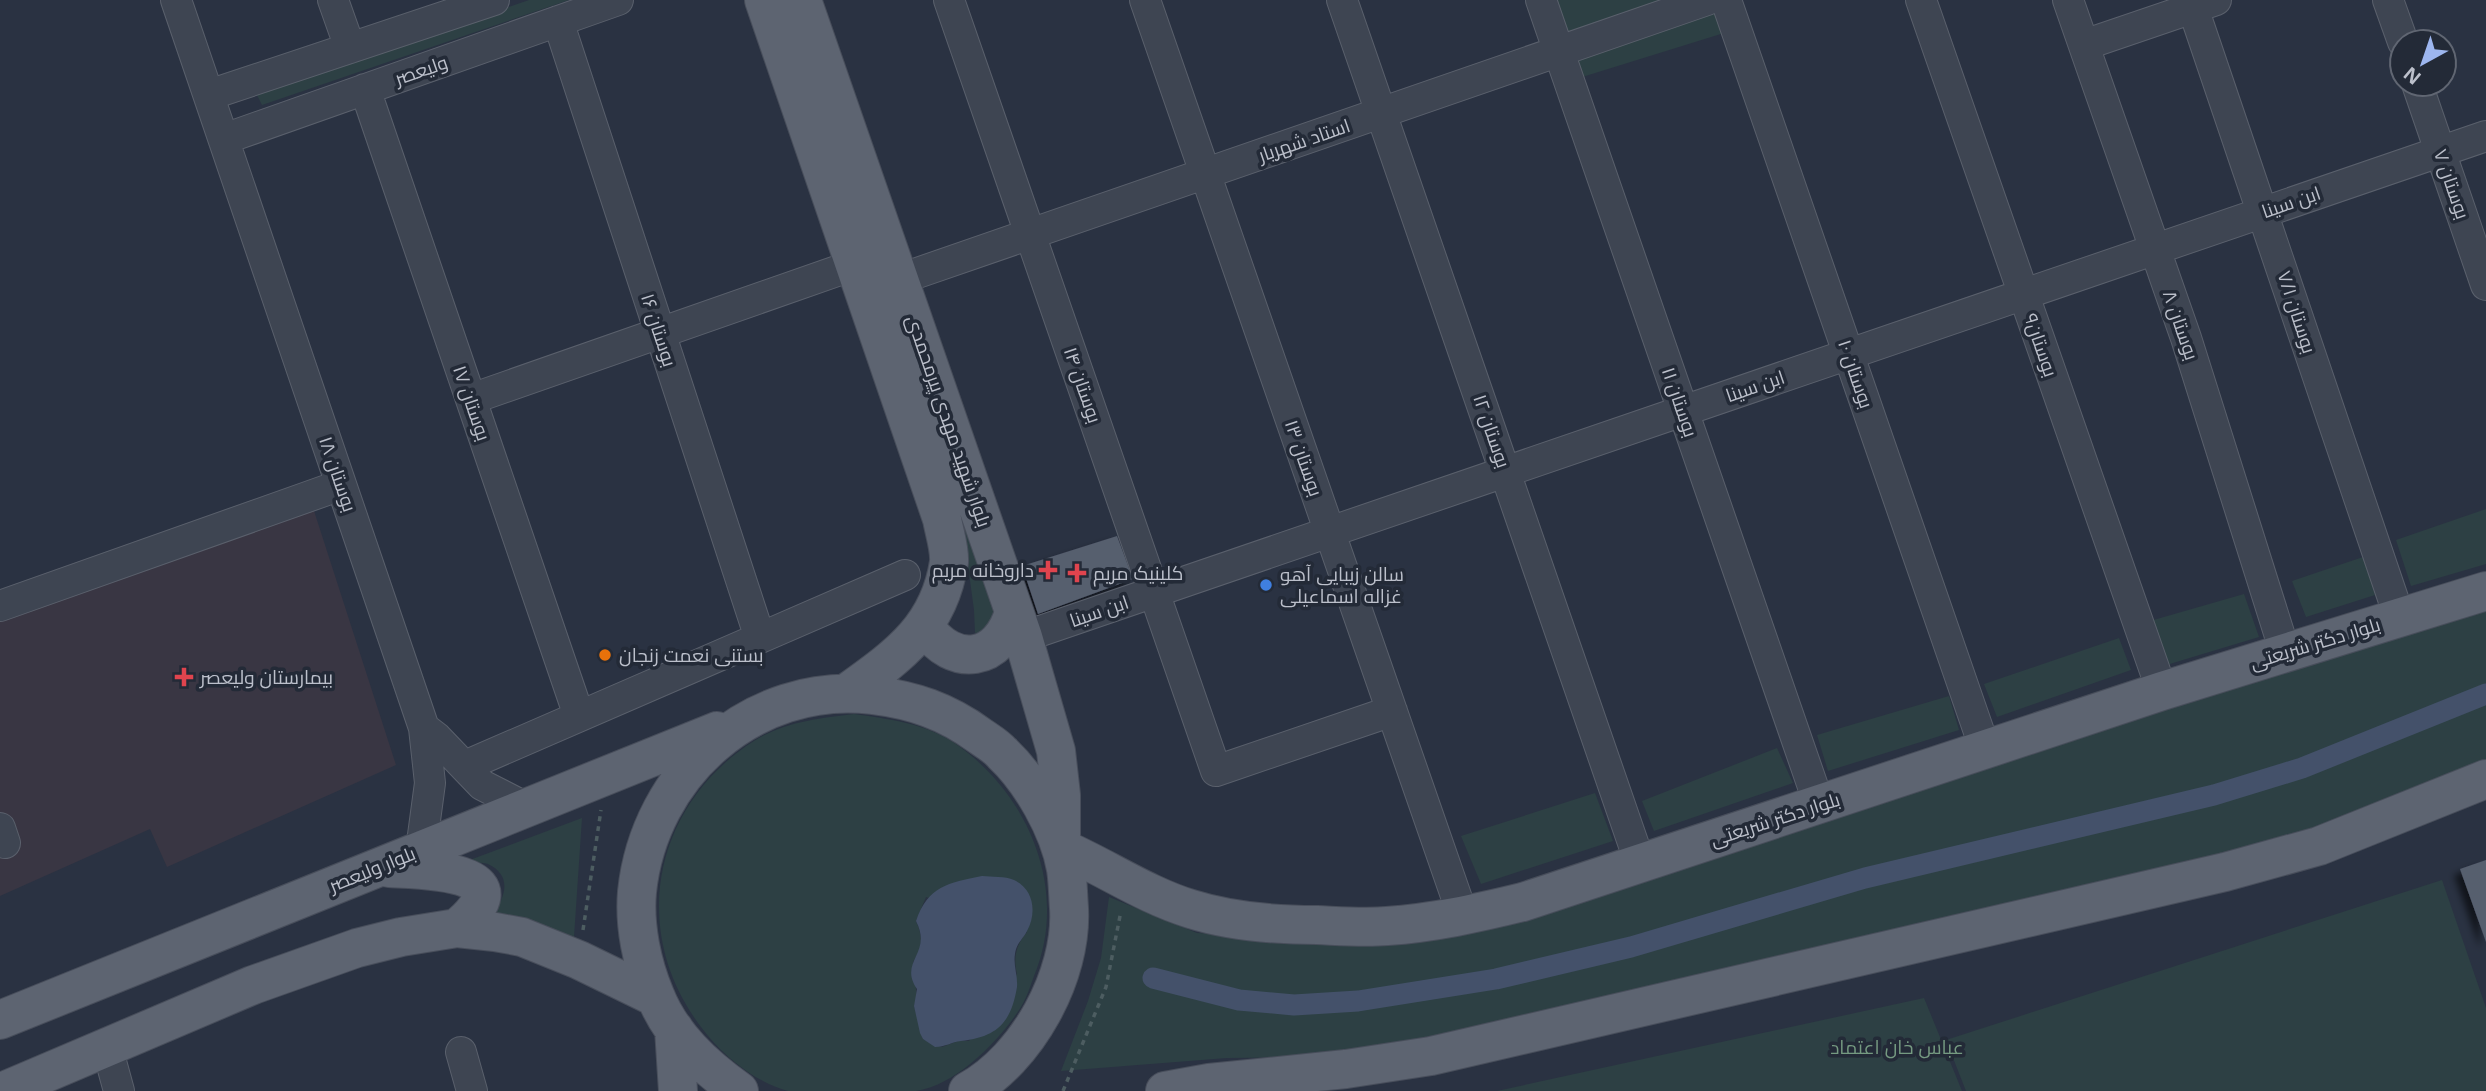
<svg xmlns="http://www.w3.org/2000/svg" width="2486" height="1091" font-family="'Open Sans',Cairo,sans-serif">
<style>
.medical{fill:#393643}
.green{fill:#2d4044;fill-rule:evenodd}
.water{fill:#44516a}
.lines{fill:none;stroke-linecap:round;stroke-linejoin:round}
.canal{stroke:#44516a;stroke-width:21}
.building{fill:#565e6e;filter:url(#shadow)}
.minor-casing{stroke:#5a606c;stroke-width:32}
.major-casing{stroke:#484e5b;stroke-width:40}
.path{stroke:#4d5d61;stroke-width:3.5;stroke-dasharray:5 5;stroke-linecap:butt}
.minor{stroke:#3e4552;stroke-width:30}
.major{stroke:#5d6471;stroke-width:38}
.health-dot{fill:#e0444e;stroke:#232a37;stroke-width:2.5}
.shop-dot{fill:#3f7fe0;stroke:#232a37;stroke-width:2.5}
.food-dot{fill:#e8710a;stroke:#232a37;stroke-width:2.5}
.labels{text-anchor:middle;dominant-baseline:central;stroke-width:7;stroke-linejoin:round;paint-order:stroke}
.street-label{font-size:19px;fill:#bcc0cb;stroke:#232a37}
.poi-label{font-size:19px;fill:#bcc0cb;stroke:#232a37;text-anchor:start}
.park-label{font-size:19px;fill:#759a81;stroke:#232a37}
</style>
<defs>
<filter id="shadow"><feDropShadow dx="-6" dy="6" stdDeviation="3.5" flood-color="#0009"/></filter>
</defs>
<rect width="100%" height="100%" fill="#2a3242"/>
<path class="medical" d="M306 486 396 765 167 867 150 829 0 896V590Z"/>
<path class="green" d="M529 0H569L262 105 257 95Z
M789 0 996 612 984 632 975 633 974 610 966 551Z
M1550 0H1665L1562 36Z
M1714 4 1724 33 1579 78 1570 53Z
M2486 509V564L2411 586 2396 540Z
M2363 557 2375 595 2306 617 2292 581Z
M2244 594 2259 637 2163 666 2150 621Z
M2486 603V762L2332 829 1421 1042 1331 1057 1227 1058 1061 1071 1088 1001 1101 958 1109 897 1197 933 1381 941Z
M2119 638 2131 670 1997 717 1984 684Z
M1949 696 1959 730 1828 771 1817 735Z
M854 714C888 719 923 723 953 742 1028 792 1070 890 1034 976 1030 987 1026 1000 1019 1010 998 1042 956 1085 916 1091 903 1091 887 1091 873 1091 853 1091 833 1091 812 1091 805 1091 795 1091 788 1091 754 1082 721 1054 701 1027 628 931 653 805 754 741 784 722 820 718 854 714ZM926 897 1027 932C1016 945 1013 957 1017 974L969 1041H958L942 1047 923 1039 914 1006 917 998 913 962C923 948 923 936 916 921Z
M1777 748 1793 783 1654 831 1642 801Z
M1595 793 1613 841 1481 884 1461 836Z
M582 818 574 937 493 913C506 897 512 875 488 864 480 861 467 864 459 864Z
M2442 880 2486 1008V1091H1966L1946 1040Z
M1924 998 1962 1091H1497Z"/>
<path class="water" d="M982 876C992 877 1005 876 1014 880 1034 889 1037 913 1027 931 1023 939 1016 944 1015 954 1013 965 1018 976 1017 987 1011 1023 997 1037 961 1041 952 1042 945 1047 935 1047L923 1039 920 1033 914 1006 917 989C898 961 933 954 916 921 928 886 948 883 982 876Z"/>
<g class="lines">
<path class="canal" d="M1153 978 1239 1000 1294 1005 1358 1001 1496 979 1631 947 1865 878 2214 795 2302 768 2486 694"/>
</g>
<path class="building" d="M1117 536 1133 579 1038 614 1022 566Z
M2486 860V942L2460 869Z"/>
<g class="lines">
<g class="minor-casing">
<path id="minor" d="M176 0 424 728 430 783 421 850
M333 0 350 48
M949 0 1216 771 1392 711
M1145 0 1463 916
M1342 0 1640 863
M1541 0 1819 804
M1726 0 1985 749
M1921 0 2162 691
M2068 0 2186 338 2285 652
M2388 0 2403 42
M2193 8 2399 616
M558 21 760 638
M2084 45 2216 0
M2417 84 2486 285
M365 89 579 716
M209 95 494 0
M224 139 618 0
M900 279 1707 0
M471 399 854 265
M0 606 341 485
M1023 637 2486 136
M424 728 437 738 482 785 527 808
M465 766 905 575
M0 828 5 843
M107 1047 119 1091
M461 1052 472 1091"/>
</g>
<g class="major-casing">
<path id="major" d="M764 0 942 519C944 531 950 549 949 562 939 628 898 656 848 692
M802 0 1023 637 1056 751 1061 795V848C1105 867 1145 895 1191 909 1232 922 1274 925 1317 925 1340 926 1364 928 1387 926 1433 923 1478 913 1523 902L2162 691 2486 591
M925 627C954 669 1000 662 1014 612
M389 868C426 870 528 870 457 928
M0 1020 717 731
M674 1029 678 1091
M4 1091 253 985 357 948 401 937 457 928 495 932 522 937 579 960 655 997
M739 1091C704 1066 671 1036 655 995 642 964 634 926 637 892 649 774 752 681 872 695 913 700 946 711 980 736 987 741 996 746 1002 753 1031 780 1059 829 1066 869 1068 882 1068 895 1069 908 1073 975 1027 1059 968 1091
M1165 1091 1209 1083 1346 1069 1431 1056 2225 872 2319 846 2486 779"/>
</g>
<path class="path" d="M583 930 601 810
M1063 1091 1106 987 1121 911"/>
<use href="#minor" class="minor"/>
<use href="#major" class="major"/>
</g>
<g class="health-dot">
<path d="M1044.5 559.5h7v7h7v7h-7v7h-7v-7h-7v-7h7z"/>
<path d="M1073.5 562.5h7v7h7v7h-7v7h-7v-7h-7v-7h7z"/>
<path d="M180.5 666.5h7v7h7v7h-7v7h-7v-7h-7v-7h7z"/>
</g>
<circle class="shop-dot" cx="1266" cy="585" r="7"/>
<circle class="food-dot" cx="605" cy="655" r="7"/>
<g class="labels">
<g class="street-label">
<text transform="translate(421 70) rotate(-19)">ولیعصر</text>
<text transform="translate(1304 140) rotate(-19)">استاد شهریار</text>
<text transform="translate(2452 184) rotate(71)">بوستان ۷</text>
<text transform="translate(2291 202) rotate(-19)">ابن سینا</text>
<text transform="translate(2297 312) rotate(72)">بوستان ۷/۱</text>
<text transform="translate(2181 325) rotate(71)">بوستان ۸</text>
<text transform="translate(659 330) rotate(72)">بوستان ۱۶</text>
<text transform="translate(2041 345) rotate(71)">بوستان۹</text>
<text transform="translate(1856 374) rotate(71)">بوستان ۱۰</text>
<text transform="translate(1083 385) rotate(71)">بوستان ۱۴</text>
<text transform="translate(1755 386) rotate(-19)">ابن سینا</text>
<text transform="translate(1680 402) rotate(71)">بوستان ۱۱</text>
<text transform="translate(472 403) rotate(71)">بوستان ۱۷</text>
<text transform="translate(949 421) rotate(71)">بلوار شهید مهدی پیرمحمدی</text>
<text transform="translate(1492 431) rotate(71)">بوستان ۱۲</text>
<text transform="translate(1304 458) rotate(71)">بوستان ۱۳</text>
<text transform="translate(338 474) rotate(71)">بوستان ۱۸</text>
<text transform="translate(1099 611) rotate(-19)">ابن سینا</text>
<text transform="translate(2315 643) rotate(-17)">بلوار دکتر شریعتی</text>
<text transform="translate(1775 819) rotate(-18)">بلوار دکتر شریعتی</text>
<text transform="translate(372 869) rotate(-22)">بلوار ولیعصر</text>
</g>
<g class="poi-label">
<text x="1034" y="570" text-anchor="end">داروخانه مریم</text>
<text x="1093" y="573">کلینیک مریم</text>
<text x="1280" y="574">سالن زیبایی آهو<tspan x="1280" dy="22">غزاله اسماعیلی</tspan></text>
<text x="619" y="655">بستنی نعمت زنجان</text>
<text x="200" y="677">بیمارستان ولیعصر</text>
</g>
<g class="park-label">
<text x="1897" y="1047">عباس خان اعتماد</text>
</g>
</g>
<g transform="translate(2423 63) rotate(220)"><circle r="33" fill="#232a37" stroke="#606672" stroke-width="2"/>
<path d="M0-5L12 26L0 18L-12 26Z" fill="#9db6ef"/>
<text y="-10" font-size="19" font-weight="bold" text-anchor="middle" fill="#bcc0cb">N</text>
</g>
</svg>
